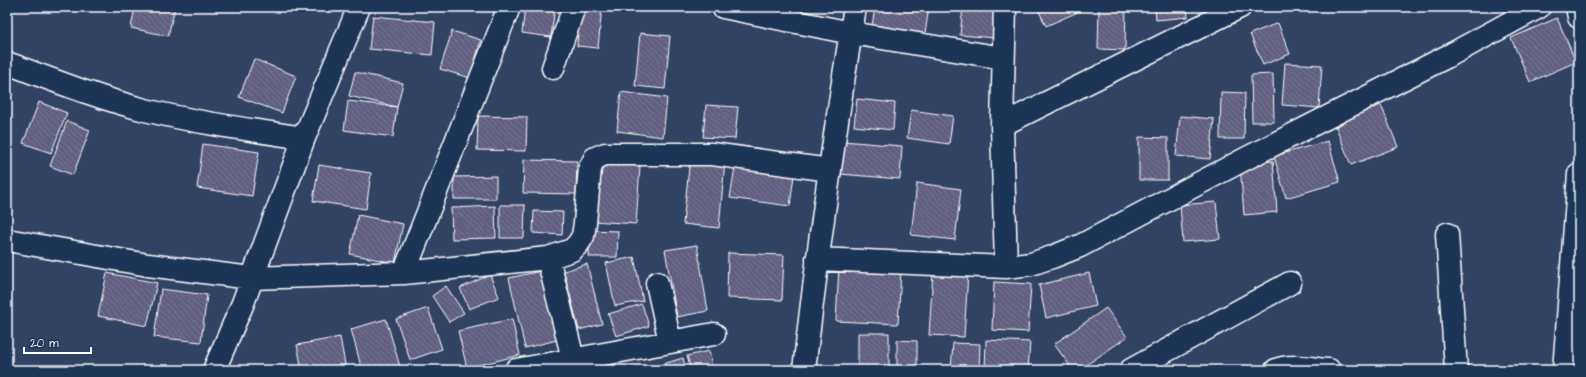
<svg xmlns="http://www.w3.org/2000/svg" width="1586" height="377" font-family="'Architects Daughter',sans-serif">
<style>
.building{fill:url(#building-back-hatch);stroke:#fff}
.lines{fill:none;stroke-linecap:round;stroke-linejoin:round}
.minor-casing{stroke:#fff;stroke-width:25}
.minor{stroke:#1d3557;stroke-width:22}
</style>
<defs>
<pattern id="building-back-hatch" width="6" height="6" patternUnits="userSpaceOnUse"><rect width="6" height="6" fill="#615f7f"/><path d="M-1 5l2 2M0 0l6 6M5-1l2 2" fill="none" stroke="#797792"/></pattern>
</defs>
<rect width="100%" height="100%" fill="#314263"/>
<filter id="ink" filterUnits="userSpaceOnUse"><feTurbulence type="fractalNoise" baseFrequency=".025" numOctaves="2"/><feDisplacementMap in="SourceGraphic" scale="8" xChannelSelector="R" yChannelSelector="G"/><feConvolveMatrix kernelMatrix="1 2 1 2 8 2 1 2 1" color-interpolation-filters="sRGB"/></filter>
<g filter="url(#ink)">
<path class="building" d="M135 7H175L168 36 131 28Z
M448 7H491V11L448 10Z
M525 7H555L551 37 522 33Z
M580 7H602L598 48 577 46Z
M875 7H929L925 34 872 26Z
M963 7H997L995 38 960 35Z
M1037 7H1079L1080 11 1046 26Z
M1099 7H1126L1125 50 1098 49Z
M1155 7H1187L1188 17 1156 20Z
M373 16 435 22 432 55 369 49Z
M1557 18 1576 62 1530 82 1511 38Z
M1278 23 1290 54 1263 65 1250 34Z
M452 31 481 40 470 78 440 69Z
M640 33 670 36 665 89 635 86Z
M254 59 296 76 282 113 239 97Z
M1285 63 1322 65 1319 108 1282 105Z
M355 72 403 83 397 107 349 96Z
M1273 74 1274 122H1252L1251 75Z
M621 92 667 98 663 137 617 131Z
M1221 92 1245 93 1244 139H1220Z
M857 99 895 103 893 130 854 126Z
M348 101 397 107 393 137 344 130Z
M39 102 67 113 51 153 23 143Z
M706 105 738 107 735 139 703 137Z
M1381 105 1398 147 1351 165 1334 122Z
M911 110 953 116 949 144 907 138Z
M478 116 527 117 526 151 477 150Z
M1180 116 1214 119 1210 159 1176 156Z
M67 121 90 130 73 175 50 166Z
M1139 137 1168 138V180H1139Z
M843 141 902 146 900 179 840 174Z
M1328 141 1340 182 1286 198 1274 156Z
M203 144 259 152 252 196 197 188Z
M690 158 725 161 719 228 683 224Z
M524 160 577 161 576 194 523 193Z
M1273 161 1277 212 1244 215 1240 164Z
M597 163 640 166 636 224 593 221Z
M319 165 371 173 366 209 313 201Z
M735 167 794 175 790 206 730 198Z
M496 176V199H454V177Z
M917 183 961 189 955 240 911 235Z
M1216 202 1220 239 1183 242 1180 205Z
M500 205H525L524 238H500Z
M495 206 496 238 452 239 451 208Z
M534 211 563 212 562 235 533 233Z
M358 215 403 224 395 263 350 254Z
M589 230 618 231 617 257H589Z
M697 245 708 311 677 317 665 250Z
M728 253 784 255 782 300 727 298Z
M634 257 643 301 615 306 606 263Z
M587 264 602 324 579 330 564 271Z
M839 267 901 270 898 324 836 321Z
M545 270 561 339 525 348 509 278Z
M933 271 968 273 964 337 929 335Z
M107 273 157 283 147 326 98 316Z
M1089 273 1096 306 1046 318 1039 285Z
M490 275 499 297 469 309 460 288Z
M994 282 1031 284 1028 332 992 330Z
M446 286 464 313 449 322 432 296Z
M161 289 207 295 201 342 154 337Z
M642 304 649 326 616 336 608 314Z
M428 308 442 349 410 360 396 319Z
M1106 308 1127 337 1079 370H1073L1054 344Z
M386 319 401 370H362L351 329Z
M512 319 520 355 467 368 458 331Z
M858 333H889V370H858Z
M340 337 346 370H302L297 345Z
M897 340 917 341V370H897Z
M986 340 1030 342 1028 370H985Z
M953 343 980 344 979 370H951Z
M709 351 713 370H691L687 356Z
M683 358 686 370H643Z
M635 366 636 370H620V369Z"/>
<g class="lines">
<g class="minor-casing">
<path id="minor" d="M723 7 851 33 1003 58
M1005 7 1002 125 1006 267
M1577 7 1579 17
M7 63C53 80 98 98 145 110 198 123 251 130 304 138
M553 68 574 7
M1002 125 1240 7
M1447 234 1456 370
M7 240 148 265 251 278 404 273 548 258 572 250 578 244 583 236 585 223 590 168 595 158 605 154H712L830 170
M548 258 573 359
M817 259 1006 267 1031 264 1052 257 1080 246 1247 158 1452 54 1539 7
M404 273 509 7
M657 283 670 342
M214 370 243 303 304 138 359 7
M516 370 714 334
M804 370C818 248 835 128 855 7
M1131 370 1290 283
M1276 370C1290 364 1314 369 1329 370
M1564 370 1579 174"/>
</g>
<use href="#minor" class="minor"/>
</g>
</g>
<rect width="1586" height="377" fill="none" stroke="#1d3557" stroke-width="24"/>
<rect x="12" y="12" width="1562" height="353" fill="none" stroke="#fff" stroke-width="1.5" filter="url(#ink)"/>
<path d="M24 347v6h67v-6" fill="none" stroke="#ffffff" stroke-width="2"/>
<text x="30" y="347" font-size="12" fill="#ffffff" stroke="#1d3557" stroke-width="3" paint-order="stroke">20 m</text>
</svg>
